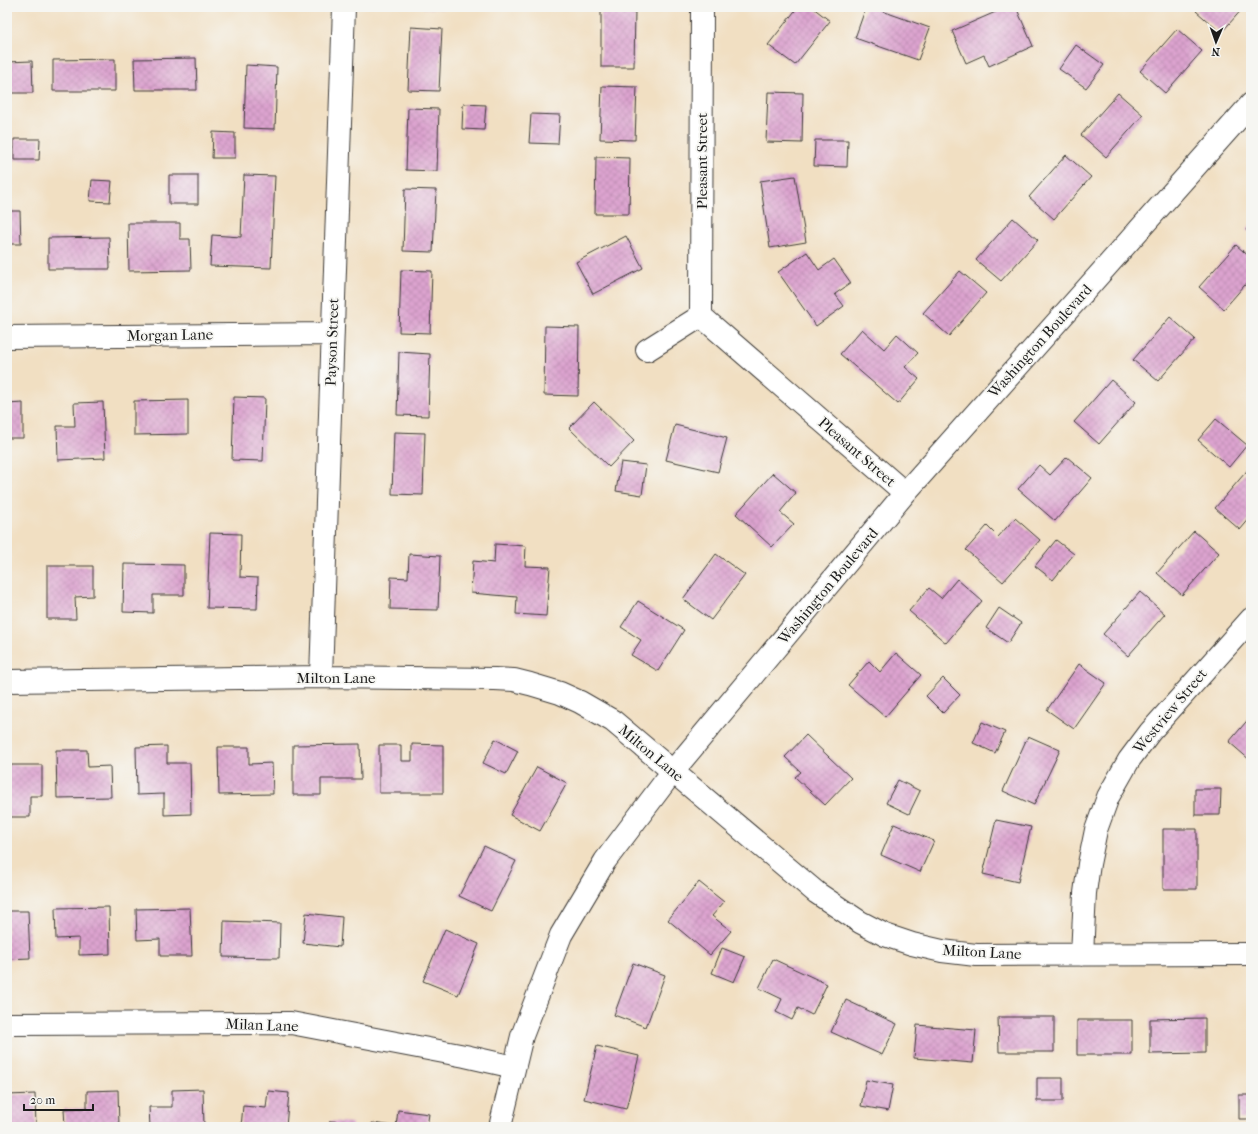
<svg xmlns="http://www.w3.org/2000/svg" width="1258" height="1134" font-family="'IM FELL French Canon',serif">
<style>
.building{fill:url(#building-cross-hatch)}
.lines{fill:none;stroke-linecap:round;stroke-linejoin:round}
.minor-casing{stroke:#3c3935;stroke-width:24}
.minor{stroke:#fff;stroke-width:22}
.labels{text-anchor:middle;dominant-baseline:central;stroke-width:3.5;stroke-linejoin:round;paint-order:stroke}
.street-label{font-size:15px;fill:#1c1c1c;stroke:#f6f6f2}
</style>
<defs>
<pattern id="building-cross-hatch" width="8" height="8" patternUnits="userSpaceOnUse"><rect width="8" height="8" fill="#dca3cf"/><path d="M0 0l8 8M0 8l8-8" fill="none" stroke="#bc8cb1"/></pattern>
</defs>
<rect width="100%" height="100%" fill="#f6f6f2"/>
<filter id="ink" filterUnits="userSpaceOnUse"><feTurbulence type="fractalNoise" baseFrequency=".025" numOctaves="2"/><feDisplacementMap in="SourceGraphic" scale="8" xChannelSelector="R" yChannelSelector="G"/><feConvolveMatrix kernelMatrix="1 2 1 2 8 2 1 2 1" color-interpolation-filters="sRGB"/></filter>
<filter id="wash" filterUnits="userSpaceOnUse"><feTurbulence type="fractalNoise" baseFrequency=".012" numOctaves="4" result="noise"/><feDisplacementMap in="SourceGraphic" scale="16" xChannelSelector="R" yChannelSelector="G"/><feGaussianBlur stdDeviation="0.9" result="paint"/><feColorMatrix in="noise" values="0 0 0 0 0 0 0 0 0 0 0 0 0 0 0 0 0 1.4 0 .05"/><feComposite in="paint" operator="in"/></filter>
<g filter="url(#wash)">
<rect width="100%" height="100%" fill="#f1dfc2"/>
<g id="blocks">
<path class="building" d="M423 7H443V9L423 8Z
M798 7H812L830 21 795 65 768 45Z
M866 7H871L930 28 918 60 855 38Z
M1007 7H1016L1033 46 989 66 984 55 966 63 952 31Z
M1200 7H1244L1221 33 1196 11Z
M601 10H635L634 67H601Z
M411 27 442 29 439 91 408 90Z
M1177 29 1202 51 1165 93 1140 71Z
M1076 45 1104 65 1086 88 1059 69Z
M196 58 197 90H135L134 59Z
M115 59V91H53V60Z
M32 61 33 93H7V62Z
M246 65 277 67 275 129 244 128Z
M602 86 637 87 635 140 600 139Z
M768 92 803 93 802 143 766 142Z
M1118 93 1143 115 1106 157 1081 135Z
M463 104 486 105 484 130 462 129Z
M408 108 439 109 437 171 406 170Z
M531 114 560 115 558 144 529 143Z
M213 132 235 133V158H212Z
M14 139H40L39 160H14Z
M815 140H848L847 167 814 166Z
M1066 155 1091 177 1054 219 1029 197Z
M596 157 630 158 629 214H595Z
M169 175H198V204H169Z
M244 175 275 176 271 268 210 266 212 235 241 237Z
M795 176 806 242 770 248 760 181Z
M92 180 112 181 110 202 90 201Z
M405 189 436 190 433 252 403 251Z
M7 211H20L21 244H7Z
M1013 218 1038 240 1001 281 976 260Z
M128 223H180V239H190L191 270 129 271Z
M1251 224V233L1246 230Z
M626 236 643 268 593 294 576 262Z
M109 237 110 269H48V238Z
M1236 245 1251 258V278L1224 309 1199 287Z
M807 252 819 270 834 259 851 283 835 294 844 306 816 326 778 272Z
M401 270 432 271 430 333 399 332Z
M960 271 986 293 949 336 923 313Z
M1170 317 1195 339 1158 381 1133 360Z
M545 326 579 327 578 396 544 395Z
M862 329 884 349 897 334 918 353 905 367 919 379 898 404 840 354Z
M399 352 430 354 428 416 397 415Z
M1111 380 1136 402 1099 444 1074 422Z
M234 397 265 398 263 461 232 460Z
M188 400V434L134 435V401Z
M103 402 105 458 58 460 57 426H75L74 403Z
M594 402 634 441 609 467 569 428Z
M23 403V438H7V404Z
M1216 419 1247 445 1229 467 1198 440Z
M675 425 727 438 718 472 666 460Z
M394 432 425 433 423 495 392 494Z
M1067 457 1092 478 1055 521 1018 489 1039 465 1050 475Z
M621 462 646 465 642 495 616 491Z
M1251 466V517L1240 530 1215 508Z
M773 473 796 493 780 512 794 524 772 547 736 514Z
M1015 518 1040 540 1003 582 966 550 987 526 998 537Z
M1194 531 1219 553 1182 595 1157 573Z
M210 533 241 534 240 577 258 578 257 609 207 608Z
M1056 540 1074 554 1053 580 1035 566Z
M495 544 526 546 525 566 550 567 546 616 516 614 517 597 471 593 473 561 494 563Z
M409 554 440 556 438 610 390 609 391 577 408 578Z
M716 554 745 575 711 620 683 599Z
M124 564 184 565V595H153V613L123 612Z
M47 566H93V596L75 597 76 619H47Z
M957 579 982 601 946 643 909 611 929 588 941 598Z
M1140 592 1165 614 1128 656 1103 634Z
M638 601 684 630 658 671 631 655 641 640 621 627Z
M999 608 1021 623 1008 643 986 628Z
M896 653 921 675 885 717 848 685 869 661 880 672Z
M1079 664 1106 683 1074 729 1047 710Z
M943 678 960 695 943 713 926 696Z
M1251 716V761L1229 742Z
M982 722 1005 732 995 753 973 743Z
M806 735 851 778 825 805 795 777 801 772 785 757Z
M1028 736 1060 750 1034 805 1003 791Z
M495 739 518 751 506 774 483 763Z
M360 744 361 779H321V795H293V745Z
M412 744 443 745V793H379V745H401V761H412Z
M167 746V763H190L191 814 164 815V794L137 795 136 747Z
M218 747H249V764L272 763 273 794 219 795Z
M56 750H87L88 767 110 766 111 797 57 798Z
M7 765H42V796H30V817H7Z
M537 767 567 783 540 831 510 815Z
M898 780 920 791 909 814 886 803Z
M1195 789H1221L1220 815H1195Z
M996 820 1031 827 1018 882 983 874Z
M894 824 934 841 920 872 881 855Z
M1163 829H1197V889H1163Z
M484 846 516 861 491 911 459 896Z
M699 882 724 902 712 916 731 931 710 955 668 920Z
M109 907 110 954 79 955V938L56 939 55 908Z
M190 908 192 956H160V939L137 940 136 909Z
M7 911H28L30 958 7 959Z
M306 913 342 917 340 947 303 943Z
M224 921 280 923 279 958 223 957Z
M445 929 479 944 458 995 423 981Z
M722 948 745 957 734 982 712 973Z
M773 959 827 984 812 1015 798 1008 792 1020 776 1012 782 999 759 988Z
M633 963 665 975 646 1027 614 1015Z
M846 1000 897 1024 882 1055 831 1032Z
M998 1017H1054V1052H999Z
M1205 1018V1053L1150 1054V1019Z
M1077 1020H1132V1055H1077Z
M917 1025 976 1030 973 1063 914 1058Z
M597 1046 639 1056 626 1109 584 1099Z
M1037 1078H1063V1101H1037Z
M866 1080 893 1085 888 1111 861 1106Z
M203 1089 204 1127H150L149 1107H172V1090Z
M118 1090 119 1127H65L64 1109 87 1108V1091Z
M268 1091 289 1093 286 1127H241L243 1106 266 1108Z
M35 1094 36 1127H7V1095Z
M1239 1095H1251V1119H1239Z
M398 1110 429 1114 427 1127H396Z
M330 1121 352 1123V1127H329Z
M372 1123 394 1126 393 1127H371Z"/>
</g>
</g>
<g filter="url(#ink)">
<use href="#blocks" fill-opacity="0" stroke="#3c3935" stroke-width="1"/>
<g class="lines">
<g class="minor-casing">
<path id="minor" d="M702 7 701 316 905 493
M7 337 332 334
M647 350 701 316
M321 677 344 7
M7 681 321 677 495 679 514 680 530 684 560 693 580 702 613 721 817 893 860 922 885 935 912 944 942 951 976 955 1251 954
M1082 955 1085 893 1089 864 1096 830 1108 797 1129 760 1150 732 1251 619
M7 1024 291 1023 465 1056 514 1067
M500 1127 522 1036 561 935 605 861 673 771 905 493 1251 104"/>
</g>
<use href="#minor" class="minor"/>
</g>
</g>
<g class="labels">
<g class="street-label">
<text transform="translate(702 161) rotate(-90)">Pleasant Street</text>
<text transform="translate(170 335) rotate(-1)">Morgan Lane</text>
<text transform="translate(1040 341) rotate(-48)">Washington Boulevard</text>
<text transform="translate(332 342) rotate(-88)">Payson Street</text>
<text transform="translate(857 452) rotate(41)">Pleasant Street</text>
<text transform="translate(828 586) rotate(-50)">Washington Boulevard</text>
<text x="336" y="678">Milton Lane</text>
<text transform="translate(1170 711) rotate(-50)">Westview Street</text>
<text transform="translate(651 753) rotate(40)">Milton Lane</text>
<text transform="translate(982 952) rotate(3)">Milton Lane</text>
<text transform="translate(262 1025) rotate(2)">Milan Lane</text>
</g>
</g>
<rect width="1258" height="1134" fill="none" stroke="#f6f6f2" stroke-width="24"/>
<g transform="translate(1216 42) rotate(182)" stroke="#f6f6f2" stroke-width="3" paint-order="stroke">
<path d="M0-3L7 15L0 10L-7 15Z" fill="#1c1c1c"/>
<text y="-6" font-size="11" font-weight="bold" text-anchor="middle" fill="#1c1c1c">N</text>
</g>
<path d="M24 1104v6h69v-6" fill="none" stroke="#1c1c1c" stroke-width="2"/>
<text x="30" y="1104" font-size="12" fill="#1c1c1c" stroke="#f6f6f2" stroke-width="3" paint-order="stroke">20 m</text>
</svg>
